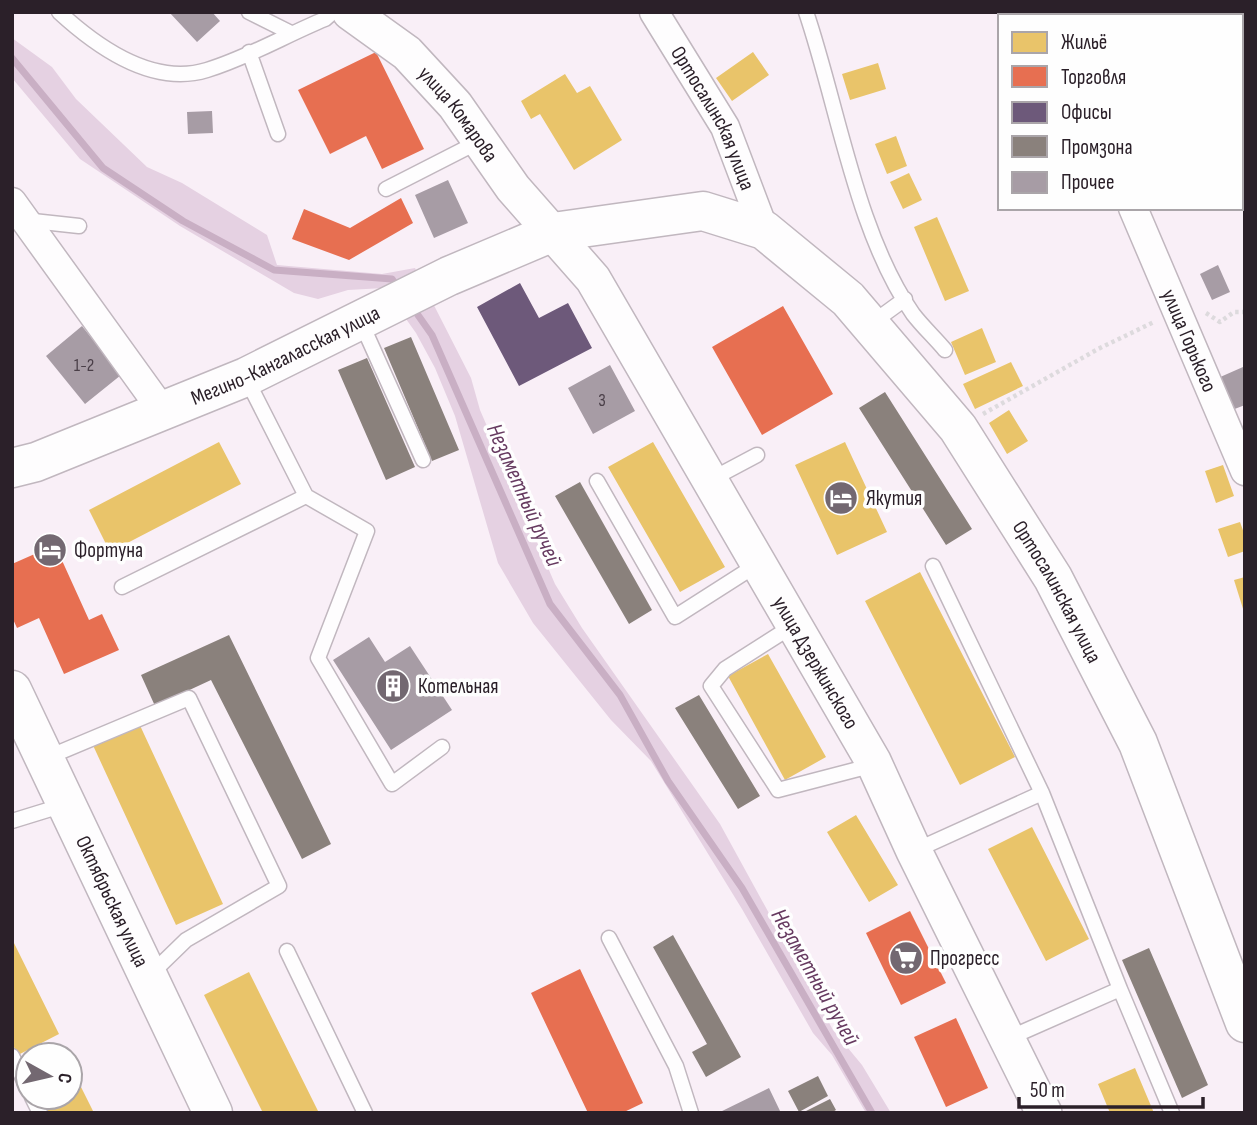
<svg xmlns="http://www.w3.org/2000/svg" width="1257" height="1125" font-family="'Sofia Sans Condensed',sans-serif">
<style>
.green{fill:#e5d1e2}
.homes{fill:#e9c46a}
.shops{fill:#e76f51}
.offices{fill:#6d597a}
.industry{fill:#8a817c}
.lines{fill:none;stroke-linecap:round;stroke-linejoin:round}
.stream{stroke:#c9afc4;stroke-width:7}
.building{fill:#a79ca5}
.service-casing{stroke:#c1b7bf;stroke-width:17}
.minor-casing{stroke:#c1b7bf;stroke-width:31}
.tertiary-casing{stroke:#c1b7bf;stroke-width:38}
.secondary-casing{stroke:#c1b7bf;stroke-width:41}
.primary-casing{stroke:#c1b7bf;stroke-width:41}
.path{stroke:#dddadd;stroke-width:4.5;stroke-dasharray:3.5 3.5;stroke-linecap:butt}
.service{stroke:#fefdfe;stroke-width:14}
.minor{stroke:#fefdfe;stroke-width:28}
.tertiary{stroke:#fefdfe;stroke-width:35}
.secondary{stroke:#fefdfe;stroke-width:38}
.primary{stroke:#fefdfe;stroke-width:38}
.labels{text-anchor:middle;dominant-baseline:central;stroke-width:7;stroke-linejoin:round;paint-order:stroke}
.number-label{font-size:18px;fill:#4a3f48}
.street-label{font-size:21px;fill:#2b2029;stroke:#fefefe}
.poi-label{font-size:21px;fill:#2b2029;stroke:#fefefe;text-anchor:start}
.water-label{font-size:23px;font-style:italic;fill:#663a60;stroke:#fefefe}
</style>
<rect width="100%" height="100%" fill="#f9eff7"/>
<path class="green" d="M1164 12H1245V81L1241 79V16H1166Z
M12 38 52 67 76 99 147 167 182 183 267 235 277 265 382 274 415 268 471 378 480 410 555 584 582 628 720 824 833 1030 862 1065 891 1113H866L832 1055 813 1033 742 909 651 761 611 720 533 623 498 563 455 416 435 368 416 333 384 288 348 290 318 299 294 293 180 226 80 159 12 78Z"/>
<path class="homes" d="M753 52 769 75 732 101 716 78Z
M878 63 886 89 850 100 842 74Z
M565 74 577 93 590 86 622 140 574 170 540 114 531 119 521 101Z
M896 136 907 166 887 174 875 144Z
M909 173 922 200 903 209 890 182Z
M937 217 969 291 945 301 914 227Z
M982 328 996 362 965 375 951 342Z
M1011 362 1023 386 975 409 963 384Z
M1009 410 1028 441 1007 454 989 423Z
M219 442 241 484 110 552 89 510Z
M653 442 725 567 680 592 608 467Z
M845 442 887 532 837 555 795 465Z
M1223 465 1234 496 1216 503 1205 471Z
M1240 522 1245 536V551L1228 557 1218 529Z
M920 572 1015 757 960 785 865 601Z
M1245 577V612H1244L1234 580Z
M768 654 826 757 785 780 728 676Z
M137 719 223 904 176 925 91 741Z
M856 815 898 885 869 902 827 832Z
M1032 827 1089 939 1046 961 988 849Z
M12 939 59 1034 18 1055 12 1043Z
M249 972 319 1113H263L204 995Z
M1135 1068 1154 1113H1110L1098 1084Z
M74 1073 94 1113H38L30 1097H70V1075Z"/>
<path class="shops" d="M376 52 424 149 382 169 366 136 330 154 298 90Z
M401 198 413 223 349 260 292 239 304 209 350 228Z
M783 306 833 394 762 435 712 347Z
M55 545 89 620 102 614 119 650 64 674 39 618 17 628 12 617V564Z
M910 911 946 983 901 1005 866 933Z
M580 969 643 1103 622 1113H588L531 993Z
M956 1018 988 1088 946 1107 914 1037Z"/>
<path class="offices" d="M520 283 539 318 568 303 592 348 519 386 477 307Z"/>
<path class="industry" d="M411 337 459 450 432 461 384 348Z
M367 358 415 467 386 480 338 370Z
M885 392 972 529 946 545 859 408Z
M580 482 652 610 629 624 555 496Z
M229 635 331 844 302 859 211 680 155 706 141 675Z
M699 695 760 796 738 809 675 708Z
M673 935 741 1057 706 1077 692 1052 707 1044 653 947Z
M1149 948 1208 1085 1182 1098 1122 960Z
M818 1076 828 1096 799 1112 788 1091Z
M830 1099 836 1110 831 1113H802Z"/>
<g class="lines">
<path class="stream" d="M12 58 103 168 183 221 274 270 392 279 399 290
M413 308 432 335 550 604 620 695 668 781 742 888 872 1113"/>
</g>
<path class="building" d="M169 12H212L220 21 197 42Z
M212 111 213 133 188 134 187 112Z
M448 180 468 223 434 238 415 195Z
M1218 265 1230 292 1212 300 1200 274Z
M82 326 121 375 85 404 46 356Z
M610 365 635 411 593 434 568 388Z
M1243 367 1245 405 1232 410 1218 378Z
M369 637 385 662 410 646 452 710 391 750 333 660Z
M769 1088 781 1113H718Z"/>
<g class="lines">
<g class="service-casing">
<path id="service" d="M59 12C97 47 152 87 207 70 247 58 286 35 325 19L333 12
M249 12 291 33
M806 12C838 106 856 232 913 314 923 327 935 338 945 350
M249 52 278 134
M386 189 480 141
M24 220 79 226
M360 320 423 460
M872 323 905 299
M710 480 757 455
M597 481 675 617 758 564
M306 496 367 531 318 658 392 784 442 747
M122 587 306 496 246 378
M794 625 725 669 711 686 778 790 874 765
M46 758 189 698 279 886 186 940 150 975
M12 821 64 805
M914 851 1042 793 933 566
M609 938 676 1066 691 1113
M287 951 365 1113
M1120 989 1172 1113
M1009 1038 1120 989 1042 793
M12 1056 28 1089
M32 1097 40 1113"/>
</g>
<g class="minor-casing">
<g id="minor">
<path id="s1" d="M654 12 725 127 764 230"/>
<path d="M12 202 162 410"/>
<path id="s2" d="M1133 208 1245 471"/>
</g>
</g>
<g class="tertiary-casing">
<g id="tertiary">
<path id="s3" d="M350 12 407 53 455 105 513 188 593 279 873 761 914 851 1044 1113"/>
</g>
</g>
<g class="secondary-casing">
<g id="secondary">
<path id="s4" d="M12 690 213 1113"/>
</g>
</g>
<g class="primary-casing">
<g id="primary">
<path id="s5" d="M12 468 36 462 246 377 449 276 553 232 703 211 764 230 848 299 958 428 1053 578 1138 743 1245 1023"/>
</g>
</g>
<path class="path" d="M1206 313 1220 322 1234 312H1245
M983 414 1098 349 1154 322"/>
<use href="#service" class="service"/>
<use href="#minor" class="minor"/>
<use href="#tertiary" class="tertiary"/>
<use href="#secondary" class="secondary"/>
<use href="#primary" class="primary"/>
</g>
<defs>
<g id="hotel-disc" transform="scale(1.75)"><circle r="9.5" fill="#736871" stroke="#fefefe"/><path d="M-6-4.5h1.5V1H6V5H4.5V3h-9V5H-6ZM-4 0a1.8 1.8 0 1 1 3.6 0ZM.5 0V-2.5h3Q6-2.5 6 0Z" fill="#fff"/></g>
<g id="building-disc" transform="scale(1.75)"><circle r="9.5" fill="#736871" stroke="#fefefe"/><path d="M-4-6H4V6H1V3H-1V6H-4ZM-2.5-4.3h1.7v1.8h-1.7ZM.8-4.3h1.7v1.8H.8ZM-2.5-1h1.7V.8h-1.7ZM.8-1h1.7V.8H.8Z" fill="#fff"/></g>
<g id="supermarket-disc" transform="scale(1.75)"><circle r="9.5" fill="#736871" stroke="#fefefe"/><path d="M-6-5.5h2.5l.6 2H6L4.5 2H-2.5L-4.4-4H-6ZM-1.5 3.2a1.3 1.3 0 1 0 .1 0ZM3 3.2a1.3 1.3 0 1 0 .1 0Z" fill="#fff"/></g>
</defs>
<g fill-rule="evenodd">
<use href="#hotel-disc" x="841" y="498"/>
<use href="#hotel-disc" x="50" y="550"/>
<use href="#building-disc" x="393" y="686"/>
<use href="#supermarket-disc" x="906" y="958"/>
</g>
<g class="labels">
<g class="number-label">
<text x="84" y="365">1-2</text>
<text x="602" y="400">3</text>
</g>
<g class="street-label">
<text stroke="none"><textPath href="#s3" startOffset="150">улица Комарова</textPath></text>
<text stroke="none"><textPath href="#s1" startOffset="122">Ортосалинская улица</textPath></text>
<text stroke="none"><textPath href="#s2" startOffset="144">улица Горького</textPath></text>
<text stroke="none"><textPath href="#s5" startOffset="296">Мегино-Кангаласская улица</textPath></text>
<text stroke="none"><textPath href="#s5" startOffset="1276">Ортосалинская улица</textPath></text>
<text stroke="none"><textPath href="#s3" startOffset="807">улица Дзержинского</textPath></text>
<text stroke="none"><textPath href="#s4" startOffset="234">Октябрьская улица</textPath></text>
</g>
<g class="poi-label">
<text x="866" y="498">Якутия</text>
<text x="74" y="550">Фортуна</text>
<text x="418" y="686">Котельная</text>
<text x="930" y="958">Прогресс</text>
</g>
<g class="water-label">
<text transform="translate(524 495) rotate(66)">Незаметный ручей</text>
<text transform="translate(815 977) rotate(60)">Незаметный ручей</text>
</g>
</g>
<rect width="1257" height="1125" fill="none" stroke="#2b2029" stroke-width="28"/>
<rect x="998" y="14" width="245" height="196" fill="#fefefe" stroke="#aaa5a9" stroke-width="2"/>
<rect x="1012" y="32" width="35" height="21" fill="#e9c46a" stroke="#aaa5a9" stroke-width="2"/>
<text x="1061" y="49" font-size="21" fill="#2b2029">Жильё</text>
<rect x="1012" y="66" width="35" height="21" fill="#e76f51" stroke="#aaa5a9" stroke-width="2"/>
<text x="1061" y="84" font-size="21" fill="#2b2029">Торговля</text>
<rect x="1012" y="102" width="35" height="21" fill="#6d597a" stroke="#aaa5a9" stroke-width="2"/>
<text x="1061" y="119" font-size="21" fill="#2b2029">Офисы</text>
<rect x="1012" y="136" width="35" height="21" fill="#8a817c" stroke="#aaa5a9" stroke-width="2"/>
<text x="1061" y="154" font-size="21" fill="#2b2029">Промзона</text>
<rect x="1012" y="172" width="35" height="21" fill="#a79ca5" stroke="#aaa5a9" stroke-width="2"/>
<text x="1061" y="189" font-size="21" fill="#2b2029">Прочее</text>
<g transform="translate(49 1076) rotate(98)"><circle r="33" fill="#fefefe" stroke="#aaa5a9" stroke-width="2"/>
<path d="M0-5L12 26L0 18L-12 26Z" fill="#736871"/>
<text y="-10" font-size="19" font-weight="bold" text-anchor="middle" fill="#2b2029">С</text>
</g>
<path d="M1019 1097v10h184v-10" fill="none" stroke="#2b2029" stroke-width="3.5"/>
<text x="1030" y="1097" font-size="21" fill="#2b2029" stroke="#fefefe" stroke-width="5" paint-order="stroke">50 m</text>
</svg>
